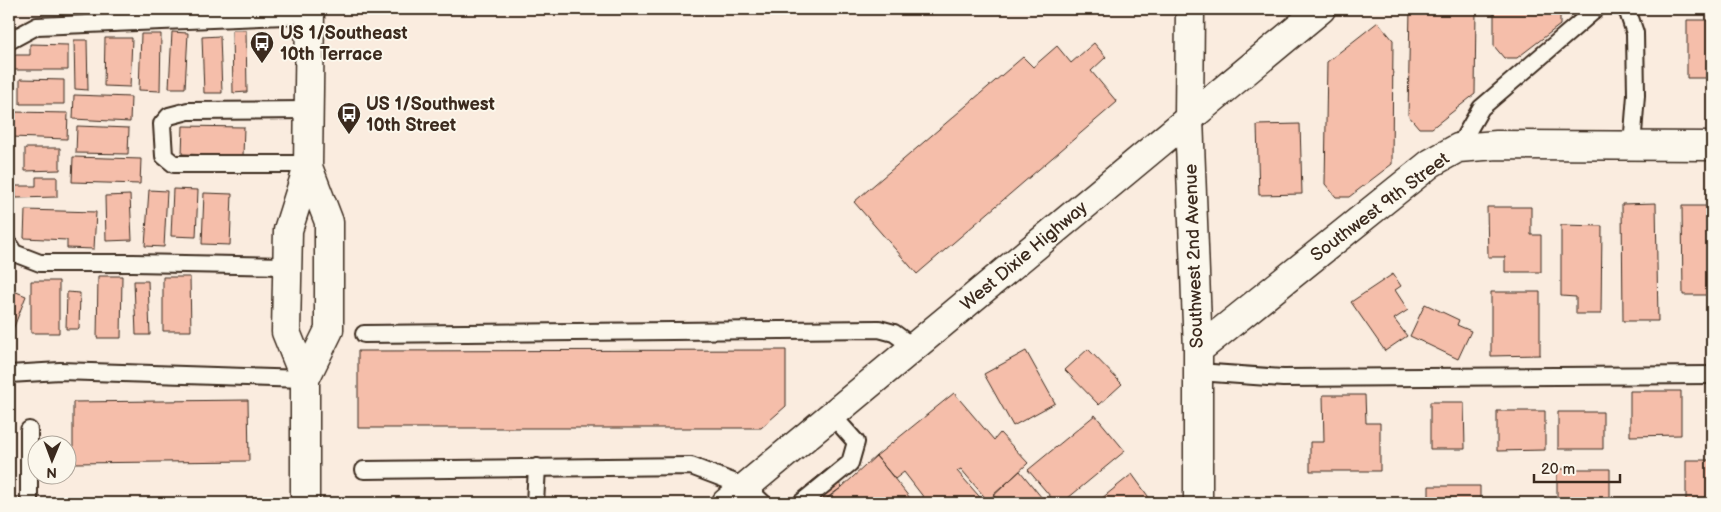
<svg xmlns="http://www.w3.org/2000/svg" width="1721" height="512" font-family="'Balsamiq Sans',sans-serif">
<style>
.building{fill:#f5beaa;stroke:#3b2a1e}
.lines{fill:none;stroke-linecap:round;stroke-linejoin:round}
.service-casing{stroke:#3b2a1e;stroke-width:20}
.minor-casing{stroke:#3b2a1e;stroke-width:31}
.secondary-casing{stroke:#3b2a1e;stroke-width:31}
.primary-casing{stroke:#3b2a1e;stroke-width:31}
.service{stroke:#fbf7ec;stroke-width:16}
.minor{stroke:#fbf7ec;stroke-width:28}
.secondary{stroke:#fbf7ec;stroke-width:28}
.primary{stroke:#fbf7ec;stroke-width:28}
.labels{text-anchor:middle;dominant-baseline:central;stroke-width:4;stroke-linejoin:round;paint-order:stroke}
.poi-label{font-size:18px;font-weight:bold;fill:#3b2a1e;stroke:#fbf7ec;text-anchor:start}
.street-label{font-size:18px;fill:#3b2a1e;stroke:#fbf7ec}
</style>
<rect width="100%" height="100%" fill="#faecdf"/>
<filter id="ink" filterUnits="userSpaceOnUse"><feTurbulence type="fractalNoise" baseFrequency=".02" numOctaves="2"/><feDisplacementMap in="SourceGraphic" scale="10" xChannelSelector="R" yChannelSelector="G"/><feConvolveMatrix kernelMatrix="1 2 1 2 8 2 1 2 1" color-interpolation-filters="sRGB"/></filter>
<g filter="url(#ink)">
<path class="building" d="M1410 9H1476L1475 94 1432 128H1419L1408 115Z
M1494 9H1560V25L1517 58H1504L1494 46Z
M1687 20H1712V78H1687Z
M1378 22 1393 40 1392 164 1349 197H1336L1325 184 1327 62Z
M232 30H246L247 92 233 93Z
M172 32 188 33 185 88H169Z
M141 34H161L160 91 139 90Z
M220 36 222 93H204L202 37Z
M105 38H132L130 87 104 86Z
M74 40H87L88 90 75 89Z
M1094 43 1106 57 1091 71 1117 102 917 274 854 202 1023 57 1033 67 1057 46 1071 63Z
M30 44 68 45V70H10V55H30Z
M20 79 64 80V104H20Z
M74 95 131 97 130 122 73 119Z
M12 112 68 113 67 139 11 137Z
M1300 124 1302 194 1259 195 1257 125Z
M77 126 129 128 128 154 76 153Z
M183 126 244 127 243 156 182 154Z
M25 148H60V170L25 171Z
M73 157 141 159 140 184 72 182Z
M36 177H57V197L16 198 15 186H36Z
M173 189 198 190 196 237 171 236Z
M149 190 167 191 164 247 145 246Z
M204 193 232 194 230 245 202 244Z
M130 195 132 240 106 241 105 196Z
M1656 203 1658 321H1623L1622 204Z
M1682 206H1712V295H1683Z
M1487 207H1531V235H1541V272H1505V257H1488Z
M25 210 96 212 94 249 67 248V240L24 238Z
M1561 225 1602 226 1601 314H1576V297L1561 296Z
M1393 274 1401 286 1395 290 1408 310 1394 319 1407 336 1385 351 1351 302Z
M98 276H122L121 338H97Z
M163 277H190L191 331H163Z
M31 281H59V333H31Z
M134 281H148L150 335H136Z
M9 289 26 296 10 337H9Z
M67 292 80 293 79 329H66Z
M1491 292H1540V355L1491 356Z
M1425 304 1459 320 1457 325 1471 331 1458 359 1410 336Z
M1088 349 1122 384 1099 405 1065 370Z
M786 350V406L761 428H358V351Z
M1026 351 1055 403 1013 426 984 374Z
M1630 391H1681V435L1630 436Z
M954 393 994 440 1000 433 1028 463 988 501 961 469 957 471 985 503H928L904 472 895 479 876 456Z
M1323 395H1365L1366 423H1380V471H1310V442H1324Z
M248 400 249 461 73 463V402Z
M1430 402H1464L1465 449H1430Z
M1497 411H1545V450L1497 451Z
M1558 412H1603V449H1558Z
M1095 415 1125 451 1062 503H1056L1028 470Z
M876 456 914 503H822L842 487Z
M1686 460H1712V503H1686Z
M827 469 842 487 820 503 806 486Z
M1557 469H1610V503H1557Z
M1020 471 1046 503H1000L993 495Z
M1132 474 1153 503H1096Z
M1429 486H1480V503H1429Z"/>
<g class="lines">
<g class="service-casing">
<path id="service" d="M1625 9 1628 12 1635 33 1636 95 1632 146
M9 41 37 26 310 15
M1458 148 1481 108 1596 9
M308 164H174L164 156 162 124 169 116 188 111 309 110
M9 245 14 253 40 263H133L287 266
M364 334 879 329 894 333 913 347
M1198 372 1283 378 1712 375
M9 374 60 371 305 379
M29 430V503
M364 470 691 466 746 487 763 503
M535 503 537 467
M801 503 850 463 856 442 832 415"/>
</g>
<g class="minor-casing">
<path id="minor" d="M1190 9 1189 118 1198 350V503
M1198 350 1431 163 1458 148 1497 145 1712 146"/>
</g>
<g class="secondary-casing">
<path id="secondary" d="M726 503 1321 9"/>
</g>
<g class="primary-casing">
<path id="primary" d="M305 379 329 330V222L308 167
M305 503V379L286 332 288 230 308 167 310 9"/>
</g>
<use href="#service" class="service"/>
<use href="#minor" class="minor"/>
<use href="#secondary" class="secondary"/>
<use href="#primary" class="primary"/>
</g>
</g>
<defs>
<g id="bus-pin" transform="scale(1.25)"><path d="M0 17L-7.5 6A9.5 9.5 0 1 1 7.5 6Z" fill="#3b2a1e" stroke="#fbf7ec"/><path d="M-5-6H5V4H4V6H2V4H-2V6H-4V4H-5ZM-3.5-4V0h7V-4ZM-3.5 1.2v1.5H-2V1.2ZM2 1.2v1.5H3.5V1.2Z" fill="#fff"/></g>
</defs>
<g fill-rule="evenodd">
<use href="#bus-pin" x="262" y="43"/>
<use href="#bus-pin" x="349" y="114"/>
</g>
<g class="labels">
<g class="poi-label">
<text x="280" y="33">US 1/Southeast<tspan x="280" dy="21">10th Terrace</tspan></text>
<text x="366" y="104">US 1/Southwest<tspan x="366" dy="21">10th Street</tspan></text>
</g>
<g class="street-label">
<text transform="translate(1380 207) rotate(-37)">Southwest 9th Street</text>
<text transform="translate(1024 256) rotate(-40)">West Dixie Highway</text>
<text transform="translate(1194 256) rotate(-92)">Southwest 2nd Avenue</text>
</g>
</g>
<rect width="1721" height="512" fill="none" stroke="#fbf7ec" stroke-width="30"/>
<rect x="15" y="15" width="1691" height="482" fill="none" stroke="#3b2a1e" stroke-width="2" filter="url(#ink)"/>
<g transform="translate(52 460) rotate(181)"><circle r="24" fill="#fbf7ec" stroke="#aea59a"/>
<path d="M0-4L9 19L0 12L-9 19Z" fill="#3b2a1e"/>
<text y="-8" font-size="14" font-weight="bold" text-anchor="middle" fill="#3b2a1e">N</text>
</g>
<path d="M1534 474v8h86v-8" fill="none" stroke="#3b2a1e" stroke-width="2.5"/>
<text x="1541" y="474" font-size="15" fill="#3b2a1e" stroke="#fbf7ec" stroke-width="4" paint-order="stroke">20 m</text>
</svg>
